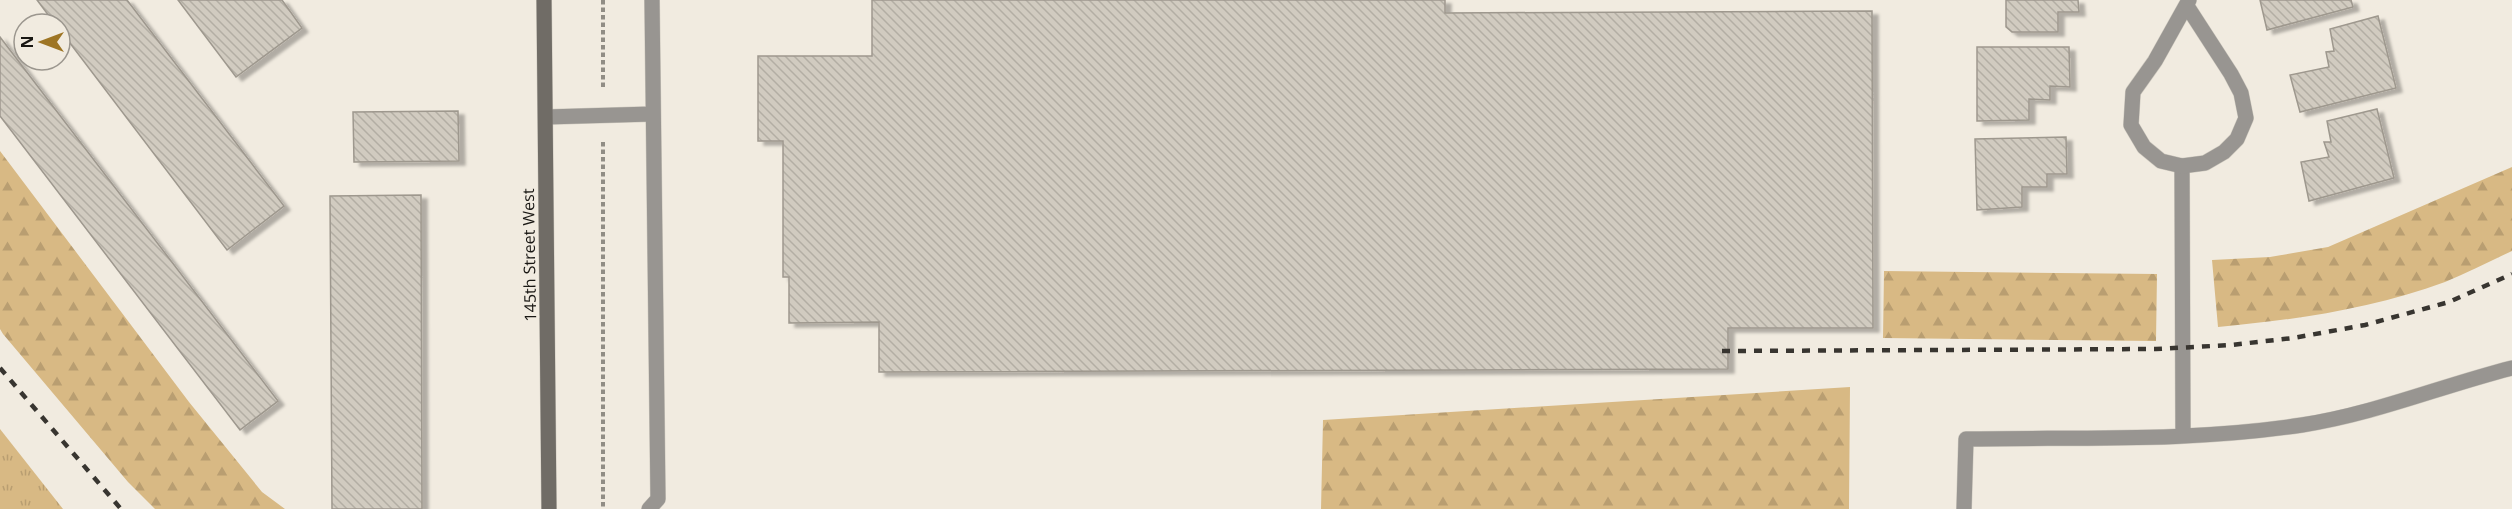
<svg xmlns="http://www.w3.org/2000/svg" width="2512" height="509" font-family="'Open Sans',sans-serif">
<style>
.grass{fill:url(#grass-tufts)}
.forest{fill:url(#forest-firs)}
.building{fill:url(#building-back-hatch);stroke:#9e988e;stroke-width:1.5;filter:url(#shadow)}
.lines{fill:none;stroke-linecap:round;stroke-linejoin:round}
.lane-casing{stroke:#cec9bf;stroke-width:16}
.street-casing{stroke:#cec9bf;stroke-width:16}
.secondary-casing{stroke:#cec9bf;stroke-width:16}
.path{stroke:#918d85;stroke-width:4;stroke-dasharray:4.5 3;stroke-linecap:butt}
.lane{stroke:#989591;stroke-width:15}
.street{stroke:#989591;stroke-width:15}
.secondary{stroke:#706c66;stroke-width:15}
.rail{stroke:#383530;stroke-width:4.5;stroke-dasharray:8 8;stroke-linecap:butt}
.labels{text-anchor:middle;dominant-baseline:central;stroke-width:6;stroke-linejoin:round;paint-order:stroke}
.street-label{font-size:16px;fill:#191713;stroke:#f1ebe0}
</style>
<defs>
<pattern id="grass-tufts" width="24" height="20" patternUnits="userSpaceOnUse" patternTransform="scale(1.5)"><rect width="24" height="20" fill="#d8b984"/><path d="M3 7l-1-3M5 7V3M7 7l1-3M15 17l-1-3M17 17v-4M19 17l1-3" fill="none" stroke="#b99e71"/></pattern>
<pattern id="forest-firs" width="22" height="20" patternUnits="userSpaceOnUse" patternTransform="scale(1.5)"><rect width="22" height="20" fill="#d8b984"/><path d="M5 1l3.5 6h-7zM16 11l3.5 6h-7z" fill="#b99e71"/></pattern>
<pattern id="building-back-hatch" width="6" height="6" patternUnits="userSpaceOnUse" patternTransform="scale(1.5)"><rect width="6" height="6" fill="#d1cbc0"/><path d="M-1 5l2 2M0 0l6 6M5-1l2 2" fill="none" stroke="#b3aea4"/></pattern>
<filter id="shadow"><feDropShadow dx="6" dy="4" stdDeviation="1.5" flood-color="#0004"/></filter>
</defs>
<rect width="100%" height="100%" fill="#f1ebe0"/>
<path class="grass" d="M0 429 63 509H0Z"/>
<path class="forest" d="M0 151 189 402 262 492 285 509H155L128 482 3 334 0 329Z
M2512 167V251C2490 261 2467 273 2445 282 2372 309 2294 320 2218 327L2212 260 2270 257 2328 247Z
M1884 271 2157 274 2156 341 1883 338Z
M1850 387 1849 509H1321L1323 420Z"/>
<path class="building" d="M37 0H127L284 206 227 250 60 30V24H55Z
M178 0H282L302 28 236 77Z
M872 0H1445V13L1872 11 1873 328H1728V369L879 372V322L789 323V277H783V141H758V56H872Z
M2006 0H2078L2079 12H2058V32H2012L2006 27Z
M2260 0H2351L2353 7 2267 30Z
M2378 16 2396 88 2300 112 2290 75 2329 67 2326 52 2334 51 2330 29Z
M0 37 278 401 240 430 0 116Z
M1977 47H2069L2070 87 2050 86V100L2029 99V120L1977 121Z
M2377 109 2394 178 2309 201 2301 162 2329 157 2324 142H2331L2327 121Z
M458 111 459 161 354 162 353 112Z
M2066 137 2067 174H2047V187H2022V207L1977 210 1975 139Z
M421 195 422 509H332L330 196Z"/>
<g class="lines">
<g class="lane-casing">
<path id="lane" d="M546 117 652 114
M2182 166 2183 436
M649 509 658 499 652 0
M1964 509 1966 439C2078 437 2191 442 2302 425 2374 414 2441 386 2512 368"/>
</g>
<g class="street-casing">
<path id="street" d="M2187 6 2231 74 2241 93 2246 118 2237 139 2224 152 2205 163 2182 166 2161 161 2144 147 2131 125 2133 92 2155 61 2189 0"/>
</g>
<g class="secondary-casing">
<path id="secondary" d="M544 0 549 509"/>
</g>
<path class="path" d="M603 0V89
M603 142V509"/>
<use href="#lane" class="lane"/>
<use href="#street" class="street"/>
<use href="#secondary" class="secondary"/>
<path class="rail" d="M1722 351 2156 349 2231 345 2293 338 2365 325 2449 302 2512 274
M0 368 121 509"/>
</g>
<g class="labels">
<g class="street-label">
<text transform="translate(529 255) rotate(-91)">145th Street West</text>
</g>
</g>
<g transform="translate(42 42) rotate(270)"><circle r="28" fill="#f1ebe0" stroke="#9b968e" stroke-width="1.5"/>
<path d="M0-4.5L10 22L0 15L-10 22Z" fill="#9e7524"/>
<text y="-9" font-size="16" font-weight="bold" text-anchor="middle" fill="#191713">N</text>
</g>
</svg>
